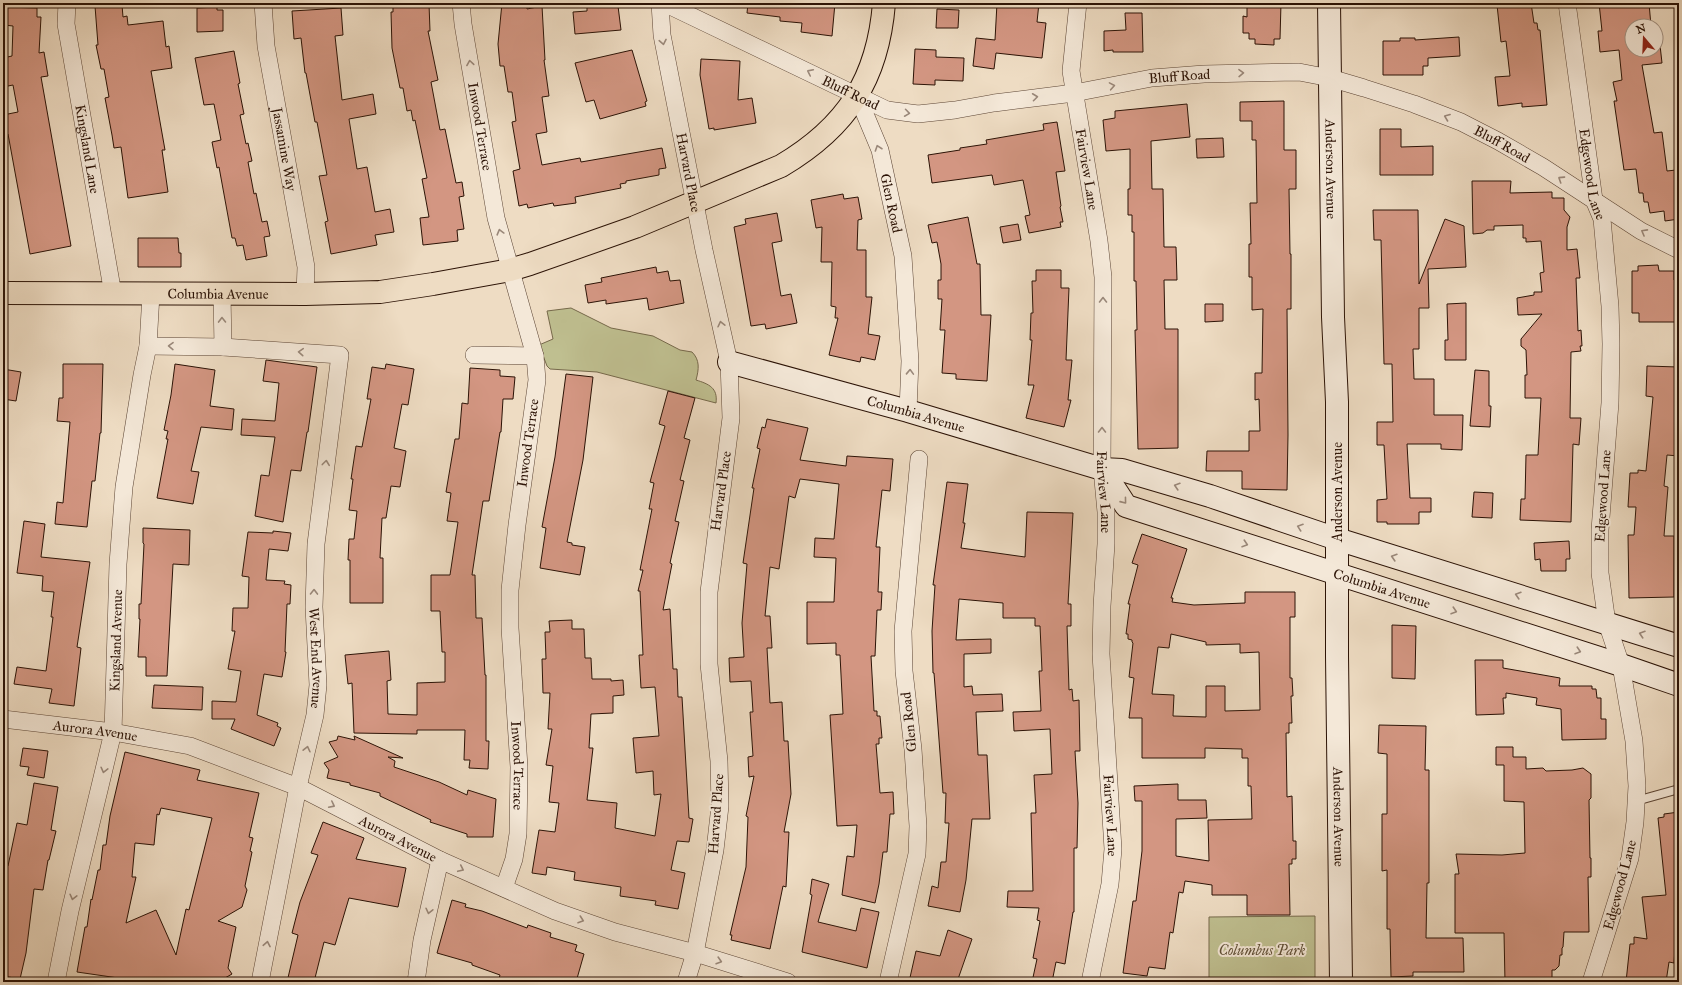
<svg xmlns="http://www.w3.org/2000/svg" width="1682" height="985" font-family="'IM FELL Great Primer',serif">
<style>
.green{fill:#bfbf90;stroke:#76694b}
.building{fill:#d39682;stroke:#2c1306;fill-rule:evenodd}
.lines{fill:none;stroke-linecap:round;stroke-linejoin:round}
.lane-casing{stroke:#5c4535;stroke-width:10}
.street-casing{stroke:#5c4535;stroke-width:18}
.secondary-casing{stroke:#2c1306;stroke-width:24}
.primary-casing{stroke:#2c1306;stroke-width:24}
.lane{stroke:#f4e8d8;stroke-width:8}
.street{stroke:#f4e8d8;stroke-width:17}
.secondary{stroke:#f4e8d8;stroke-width:22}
.primary{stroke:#eedcc3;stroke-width:22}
.oneway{stroke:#9a887a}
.labels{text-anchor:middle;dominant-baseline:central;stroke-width:4;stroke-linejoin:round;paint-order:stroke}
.street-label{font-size:14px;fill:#2c1306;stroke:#f4e8d8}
.park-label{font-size:14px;font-style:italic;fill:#5f4f36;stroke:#f4e8d8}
</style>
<rect width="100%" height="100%" fill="#eedcc3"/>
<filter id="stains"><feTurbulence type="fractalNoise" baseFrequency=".005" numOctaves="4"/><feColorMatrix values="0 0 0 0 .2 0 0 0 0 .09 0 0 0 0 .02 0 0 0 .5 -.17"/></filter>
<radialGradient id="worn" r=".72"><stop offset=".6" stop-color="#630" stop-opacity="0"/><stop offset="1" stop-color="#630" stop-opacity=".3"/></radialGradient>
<path class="green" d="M571 308 611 328 653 336 680 350 692 352C700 360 699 369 696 380 709 384 718 388 716 403L597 372 550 369 547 366 539 345 553 339 547 311Z
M1315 916V982H1209V917Z"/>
<path class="building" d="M502 3H527V9L542 6 545 60H544L549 96 542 97 547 132 536 134 542 165 580 158 581 162 662 148 666 168 659 169V175L626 181V183L620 184 621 188 575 197 576 203 554 206 553 203 528 208 527 204 519 206 513 171 520 169 512 122 516 121 512 92H508L504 66H500L498 44Z
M587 3H614V7L618 6 621 30 575 34 573 12 587 11Z
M748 3H835L832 36 801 32 802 23 780 21V17L747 13Z
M997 3H1039L1037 22 1046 23 1042 58 996 53 994 69 973 66 976 38 995 40Z
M1247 3H1281L1280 39H1274V45L1255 44V39H1249V33H1243V16L1247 17Z
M1498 3H1531L1534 23H1537L1538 30H1540L1547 105 1522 107V103L1498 106 1495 77 1510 76 1506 41 1501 42 1497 5Z
M1599 3H1649L1651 26H1632V50H1656V28L1658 27 1662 63 1642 65 1654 133 1662 132 1667 171 1676 170 1679 194V219L1665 221 1664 211 1650 213 1648 202H1644L1643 193H1639L1636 169 1624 170 1614 101H1617L1613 82 1622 80 1619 50 1600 52 1598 31H1602Z
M429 4 430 31H428L438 80 431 82 440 130 445 129 456 183 462 182 464 196 459 197 464 229 457 230 458 241 423 245 420 218 429 217 422 179 427 178 415 120 413 121 411 110 407 111 403 88H400L392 48 391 12H393V5Z
M122 5 123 17 127 16 128 25 163 21 166 47 169 46 172 68 151 71 165 150H162L168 192 128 198 121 147 114 148 112 135 105 98 109 97 104 69H101L96 45H98L95 6Z
M5 7 37 8V17H41L39 53 44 52 48 76 41 77 71 246 30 254 8 134H3V115L18 112 13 85 3 87V58L12 56 13 26 4 25Z
M217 7V10H223V31L197 32V8Z
M341 8 343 35 335 36 342 100 373 94 376 114 349 119 357 169 367 167 375 212 390 209 394 232 375 235 377 245 331 254 325 222 328 221 319 176 327 175 317 122H315L306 73H305L301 38 294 39 292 11Z
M937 9 959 10 958 28H936Z
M1125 13H1142L1143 52H1113V50L1104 51V31L1126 30Z
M1459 37 1460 56 1428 58V66H1423V75H1383V41H1400V38H1415V40Z
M915 49 936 50V57L964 58 963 81 935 80V85L913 84Z
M632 50 647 101 645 102 646 106 600 119 594 100 586 102 575 63Z
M234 51 240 83 238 84 244 114 240 115 246 144 248 143 252 161 248 162 254 194 256 193 262 222 267 221 270 236 264 237 267 256 246 260 243 245 237 246 235 238H232L219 167 217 168 212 142 221 140 214 104 204 105 195 58Z
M701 59 740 61 738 100 752 98 756 123 714 130V128L709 129 700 75Z
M1284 101V150H1296V189H1289L1290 254H1291V309H1287L1288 435 1287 490 1242 489V471H1206L1207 451H1249V431H1260L1259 399 1255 400V373H1262L1263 309 1252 310V277H1249V244H1251L1250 203H1257L1256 140H1252V121H1240V102Z
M1187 104 1190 137 1151 141 1152 189H1163L1164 247H1176L1177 280H1164L1165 329H1178V448L1138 449 1135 330H1137L1136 281H1134V232H1132V215H1128V189H1130V149L1106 151 1103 120 1115 118V111Z
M1057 122 1065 171 1056 172 1061 206 1060 207 1063 222H1060L1061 227 1029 233 1025 216 1030 215 1023 180 994 185 992 175 932 183 928 155 960 150V148L987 144 986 140 1044 130 1043 124Z
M1380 129H1401V147L1433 146V175H1380Z
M1223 138 1224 157 1197 158 1196 139Z
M1472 181H1511L1510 193 1552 192V198H1564V210L1570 217 1567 227V250L1577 249 1580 278H1576L1578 331 1581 330 1582 346H1580L1581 351 1571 352 1570 418H1581L1579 445 1573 444 1571 522 1520 520 1521 499H1525L1526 455H1538L1541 398H1525V375H1527L1526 350 1521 346V339L1542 314 1518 315 1517 298 1534 295V292H1542L1540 273 1544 272 1541 241 1526 242V238H1523V225L1494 226V230H1487L1483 233 1473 234Z
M843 194 844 199 858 197 862 219 858 220 857 250H866V297H872L868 334 880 336 875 360 861 357 860 362 829 355 838 318H835L836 307 831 306 832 262H821L822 227 816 228 811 200Z
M1373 210H1418L1419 284 1445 219 1464 226 1466 267 1428 269 1429 308H1419V349H1413L1414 379H1434V415H1463L1462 450 1441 449V444H1407L1410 498H1431V512H1419V524H1387V522H1377V500L1387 499 1384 445H1377V422H1393L1392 364H1384L1381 240H1374Z
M777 213 782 241 772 243 781 296 791 294 797 323 766 329 765 324 751 326 734 227 746 224 745 219Z
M968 217 977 264H980L981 315H991L987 381 956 379V374L942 373 945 330H940L942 299H938V280H941V264L937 242 932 243 928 225Z
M1018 224 1021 240 1003 243 1000 227Z
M138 238H178L179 253H181V267H138Z
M1658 265 1659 271H1674V280H1679V322H1639V313H1632V271H1638V266Z
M656 267 657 273 668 271 670 281 680 280 684 303 649 310 647 298 606 304V300L588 303 585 285 602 282 601 278Z
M1036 270H1061V288H1069L1066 360H1072L1068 400H1071L1064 427 1026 418 1034 385H1028L1032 340H1030L1031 313H1033L1032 281H1036Z
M1466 303V360H1445V340H1448L1447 304Z
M1205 304H1223V321L1205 322Z
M266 360 317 367 308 432H307L301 471 291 470 283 522 255 516 261 475 269 476 275 437 241 435 242 419 275 421 279 383 263 381Z
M63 364H103L101 433H100L95 481H92L87 527 55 524 57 502 63 503 70 422 57 421 59 398H63Z
M175 364 215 370 210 406 234 409 232 430 201 427 191 471 199 472 193 504 157 498 168 439H166L168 431 164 430 171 395Z
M386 364 414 369 408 405 402 404 394 448 406 451 400 487 391 486 386 518H382L380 558H383V603H350V560H348L349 539H354L357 511 349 510 353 479H351L356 446 362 447 371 399H367L372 367 385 369Z
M1647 366 1678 367 1676 410H1679V456L1667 455 1664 486 1668 487 1664 536H1674V597L1629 598 1628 535H1634L1636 507H1628L1630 473H1638V470L1646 471 1653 397 1646 396Z
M470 368 500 370V376L515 377 513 399H503L501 432H500L489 501H483L472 575H475L476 618H482L485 675H486V741H489L488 769 469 768 470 760H464L465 730H417V734L354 733 352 683 348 684 345 655 389 651 391 680 387 681 388 714 417 715V683L445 682V652H442L440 611H431V575H450L458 522 447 521 451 493 446 492 455 439H459L462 403 468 404Z
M3 369 21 372 16 401 3 399Z
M1475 370 1489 371V406H1491L1490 427 1470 426Z
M566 374 593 377 583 460 567 542 572 543V545L585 547 580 575 540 568 546 528 542 527 555 457Z
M668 391 695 398 684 438 690 440 680 480 684 481 675 521 679 522 670 563 672 564 663 610 670 609 673 669H677L678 697H682L689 818 693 819 689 842 677 841 671 870 685 873 678 909 655 905 656 901 620 896 621 887 574 880 575 872 547 867 546 875 532 873 539 830 555 832 559 803 549 802 553 766 546 765 552 729H548L550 693H543L542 659H546L545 632H550L549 621 572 620V629H584L585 658H591L592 679H611V681L623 680 624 695 613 696V713L591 714 589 748H593L587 800 617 803 615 828 655 836 661 794 654 795 653 771 636 773 633 738 659 736 655 687 641 688 639 655H643L640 591H638L643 570H640L652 509H649L654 483 650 482 665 426 659 424Z
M767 419 808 428 800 460 846 466 847 456 893 459 890 491 882 490 876 547H880L878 592H882L881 610H877L875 656H871L874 711H877V716H880L882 738H879V744H876L880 793 893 792 894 814H890L887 852H883L879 884 875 903 842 895 847 856 854 857 857 825 837 826 830 715 843 714 840 655H836V643L807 644V602H834L836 558 814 557 815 538 834 539 839 484 800 479 795 498 789 496 779 569 770 567 765 616H770L772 648H767L770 703 782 702 784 741H788L791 794 784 832H789L786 887 783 886 770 949 731 940 732 935H730L746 867 748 817 746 816 754 776 749 777 748 757 753 756 750 712H753L751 681 730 682 729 658 744 657 742 623 747 564 743 563 754 488H752L760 449 757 448 762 427 765 428Z
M947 482 968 484 963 523H965L961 548 1025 557 1027 512 1073 513 1068 604H1071V626H1067L1069 690 1072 689 1073 701 1079 700 1080 751H1075L1078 803 1077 848H1074V912H1073L1065 964 1056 962 1052 982H1032L1037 959 1033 958 1040 921 1037 920 1039 908 1007 907 1008 891H1033L1031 813H1036L1034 775 1052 774 1050 729 1014 731 1013 712 1041 711 1039 671H1042L1040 626H1035V618H1003V603L959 599 956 640 991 639V653L964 654V687L972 686 973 695 1002 694 1003 711 976 712 978 755H987L990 819H972L966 880 960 912 928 906 932 886 938 888 941 862H946L949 823H945L946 793H943L934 673H933L932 631 935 585H933Z
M1474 492 1493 493 1492 518 1472 517Z
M24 521 45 524 41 557 90 562 77 647 81 648 74 706 49 703 52 689 14 684 17 667 46 671 53 617H51L54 592 42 591 43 576 17 573Z
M143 528 190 530 189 565 173 564 167 676H146V657H138L140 619H139V604H141L144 544 143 543Z
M273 531 291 533 288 551 269 549 266 580 285 581 284 584 291 585 290 604H287L285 652H286L282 677 264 674 257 715 278 723 277 726 281 728 274 746 231 729 235 719H212V701L236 702 241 671 228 669 235 631H232L233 608H248L249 577 242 576 248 532 273 533Z
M1142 534 1187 549 1171 598H1173L1172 602 1194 605 1245 603V592H1295V617H1290V678H1292L1293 696H1291L1292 723H1289V733H1286L1287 797 1292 796 1293 841H1296V859H1292V864H1289L1290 915H1247V895H1212V885L1185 881 1183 893 1179 892 1173 933 1170 932 1165 969 1149 967 1147 976 1123 973 1133 901H1136L1142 851V801H1135L1134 786 1178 784V800H1206L1207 818 1176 819V856L1209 861 1208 820 1252 819 1251 786H1248V758H1242V749L1205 748V758H1142V718H1129L1134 678 1129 677 1133 643 1132 642V640L1128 639V634H1126L1130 604H1128L1138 565 1132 563ZM1171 634 1206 642V645L1240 644V653L1259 652 1260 710 1225 711V686H1206V717L1173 716 1174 695 1152 694 1158 647 1169 648Z
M1569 541 1570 559H1566V571H1541L1540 559 1535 560 1534 543Z
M1392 625 1416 626 1415 679 1392 678Z
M1475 660H1503V668L1560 678 1559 686H1592V689H1596L1597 698H1601V719H1606V739L1562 740 1561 709 1536 705 1537 698 1506 693V698H1503L1504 714 1476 715Z
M154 685 203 687 202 710 152 708Z
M1379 725 1426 726 1425 770H1429V883H1427L1426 938H1463L1464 972H1413V976L1391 977 1390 929H1387V870L1382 871V814H1387V754L1378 753Z
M338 736 355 740 354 736 403 758 388 757 395 761 394 767 439 782 467 795 468 790 496 799 493 837H467V834L430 822 431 820 380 796V793L350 785V783L327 778 329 770 324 763 338 757 329 742 337 740Z
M1496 747H1513V757H1526V769L1543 768 1546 771 1572 770 1583 768 1591 774V798L1589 800 1590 858H1591V877H1588L1589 932H1564L1563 947 1562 948V955H1560L1559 966 1555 970H1552V982H1505L1504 933H1455V874H1459L1456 854 1502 855 1525 853 1524 802 1504 801V765H1496Z
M23 748 48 751 44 778 27 775 29 767 20 766Z
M125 752 200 770 197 780 259 793 249 837 253 838 250 851 252 852 245 886 247 890 242 907 218 921 236 927 228 968 232 974 225 978 224 982H131L132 980 77 972 85 927H87L91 899 92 900 98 870H100L103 845H106L110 816ZM161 808 212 818 189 910 186 909 176 955 156 910 126 923 136 877H132L135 843 154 845 157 814 159 815Z
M34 783 58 787 51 830 56 831 49 860H48L43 890 34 889 26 953 20 979 3 976V865L8 866 17 823 27 825Z
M1679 812V920L1677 921 1674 963 1669 962 1666 982H1626L1630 944H1634V937L1647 939 1642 897 1666 895 1658 818 1664 817V814Z
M323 822 364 838 356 859 406 868 402 888 398 907 349 898 335 945 324 942 314 982H287L298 935 292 933 300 902 318 855 311 853Z
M812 879 829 884 818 922 856 931 861 908 879 912 867 968 802 952 812 895 810 894Z
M452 900 466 904 465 907 482 911 527 928 528 925 551 933 550 937 577 945 575 951 584 954 576 982H498L500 975 472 965V963L437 953Z
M948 930 972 939 957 982H909L916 951 940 956Z"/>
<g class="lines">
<g class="lane-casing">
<path id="lane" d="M1636 801 1679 789"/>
</g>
<g class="street-casing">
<g id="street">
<path id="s1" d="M67 3 66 24 113 294"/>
<path id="s2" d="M263 3 266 46 306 267 305 294"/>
<path id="s3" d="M461 3 463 24 496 218 535 356 537 380 517 525 510 590V628L519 767 518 834 514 859 504 888"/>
<path id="s4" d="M660 3 662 35 704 250 729 362 731 418 709 592V664L719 761 720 806 715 850 695 953 686 982"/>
<path id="s5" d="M664 3 887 110 918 114 955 110 994 103 1074 93 1152 78 1204 74 1299 72 1330 78 1364 88 1414 104 1461 122 1498 141 1543 167 1641 231 1679 250"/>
<path id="s6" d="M1078 3 1071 71 1099 241 1103 277 1102 469 1106 512V544L1102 606 1101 654 1113 849 1110 884 1090 982"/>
<path id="s7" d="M1567 3 1594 200 1602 219 1610 306 1611 344 1610 403 1600 530V573L1607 623 1621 665 1634 741 1637 786 1635 822 1630 858 1591 982"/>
<path id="s8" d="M857 95 880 150 903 256 910 361 908 411"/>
<path d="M222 294 223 347"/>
<path id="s9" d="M148 346 223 347 340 355 316 544 314 607 318 685 315 715 298 787 260 982"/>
<path d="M474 355 535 356"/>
<path id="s10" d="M3 719 113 732 190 746 298 787 440 860 555 911 615 932 695 953 788 982"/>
<path id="s11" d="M56 982 70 911 113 732 118 564 124 487 142 375 148 346 151 294"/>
<path d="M416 982 422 940 440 860"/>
<path d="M888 982 917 854 918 826 913 749 904 671 903 631 919 459"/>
</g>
</g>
<g class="secondary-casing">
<g id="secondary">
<path id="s12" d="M1329 3 1333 317 1337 402V656L1341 982"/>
<path id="s13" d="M729 362 908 411 1102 469 1122 470 1210 496 1337 539 1679 646"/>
<path id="s14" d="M1102 469 1126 506 1621 665 1679 685"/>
</g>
</g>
<g class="primary-casing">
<g id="primary">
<path id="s15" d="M3 293 305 294 380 292 433 284 510 270 530 264 635 227 781 166C847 127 878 79 884 3"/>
</g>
</g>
<use href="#lane" class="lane"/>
<use href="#street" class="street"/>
<use href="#secondary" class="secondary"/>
<use href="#primary" class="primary"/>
</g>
<defs><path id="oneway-chevron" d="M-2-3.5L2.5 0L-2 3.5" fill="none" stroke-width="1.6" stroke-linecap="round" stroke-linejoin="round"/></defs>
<g class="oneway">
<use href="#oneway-chevron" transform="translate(663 42) rotate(79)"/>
<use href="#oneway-chevron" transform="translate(470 63) rotate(-99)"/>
<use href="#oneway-chevron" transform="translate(810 72) rotate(-154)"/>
<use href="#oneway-chevron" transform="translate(1241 73) rotate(-1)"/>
<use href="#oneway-chevron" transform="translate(1112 86) rotate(-10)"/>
<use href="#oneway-chevron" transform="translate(1035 97) rotate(-7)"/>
<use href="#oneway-chevron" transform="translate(907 113) rotate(8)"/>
<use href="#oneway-chevron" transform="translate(1447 117) rotate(-159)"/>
<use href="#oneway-chevron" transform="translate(878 148) rotate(-109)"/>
<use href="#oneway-chevron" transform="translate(1561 179) rotate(-147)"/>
<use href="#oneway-chevron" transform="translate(500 232) rotate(-105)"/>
<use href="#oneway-chevron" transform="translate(1644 232) rotate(-151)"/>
<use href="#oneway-chevron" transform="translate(1103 300) rotate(-90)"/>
<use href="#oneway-chevron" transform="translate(222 320) rotate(-91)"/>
<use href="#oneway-chevron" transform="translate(721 324) rotate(-103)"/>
<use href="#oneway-chevron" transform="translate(171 346) rotate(-179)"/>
<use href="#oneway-chevron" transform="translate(301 352) rotate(-176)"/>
<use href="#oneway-chevron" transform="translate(910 372) rotate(-88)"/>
<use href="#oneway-chevron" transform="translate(1102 430) rotate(-90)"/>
<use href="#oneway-chevron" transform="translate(326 463) rotate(-83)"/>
<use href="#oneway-chevron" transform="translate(1177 486) rotate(-163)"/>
<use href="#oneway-chevron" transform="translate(1124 501) rotate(51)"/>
<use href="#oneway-chevron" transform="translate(1300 527) rotate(-161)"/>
<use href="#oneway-chevron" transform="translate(1245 544) rotate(18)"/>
<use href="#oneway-chevron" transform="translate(1394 557) rotate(-163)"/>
<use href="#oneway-chevron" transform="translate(314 592) rotate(-89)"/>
<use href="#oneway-chevron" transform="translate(1518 595) rotate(-163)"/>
<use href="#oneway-chevron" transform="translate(1454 611) rotate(18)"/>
<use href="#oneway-chevron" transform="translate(1642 634) rotate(-162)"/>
<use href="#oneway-chevron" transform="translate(1578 651) rotate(18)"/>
<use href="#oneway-chevron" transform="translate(307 749) rotate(-77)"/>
<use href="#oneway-chevron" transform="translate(104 770) rotate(104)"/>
<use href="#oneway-chevron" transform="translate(332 805) rotate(27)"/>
<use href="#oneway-chevron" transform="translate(461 869) rotate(25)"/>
<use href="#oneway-chevron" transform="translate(73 897) rotate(104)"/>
<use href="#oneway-chevron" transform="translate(429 911) rotate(103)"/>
<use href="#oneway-chevron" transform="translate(581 920) rotate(19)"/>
<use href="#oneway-chevron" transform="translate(267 944) rotate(-79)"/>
<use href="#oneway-chevron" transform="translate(719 961) rotate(17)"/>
</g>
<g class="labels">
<g class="street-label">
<text stroke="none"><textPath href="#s5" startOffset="543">Bluff Road</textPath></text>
<text stroke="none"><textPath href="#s5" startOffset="207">Bluff Road</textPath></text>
<text stroke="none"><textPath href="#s3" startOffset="125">Inwood Terrace</textPath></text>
<text stroke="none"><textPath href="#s5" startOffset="879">Bluff Road</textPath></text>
<text stroke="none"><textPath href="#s1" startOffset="148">Kingsland Lane</textPath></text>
<text stroke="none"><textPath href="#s2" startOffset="148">Jassamine Way</textPath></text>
<text stroke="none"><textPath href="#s12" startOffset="166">Anderson Avenue</textPath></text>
<text stroke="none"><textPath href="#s6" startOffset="168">Fairview Lane</textPath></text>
<text stroke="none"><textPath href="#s4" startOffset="172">Harvard Place</textPath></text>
<text stroke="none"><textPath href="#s7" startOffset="173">Edgewood Lane</textPath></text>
<text stroke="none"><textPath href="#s8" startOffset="114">Glen Road</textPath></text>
<text stroke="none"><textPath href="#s15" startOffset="215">Columbia Avenue</textPath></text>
<text stroke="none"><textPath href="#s13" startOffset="194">Columbia Avenue</textPath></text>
<text transform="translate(528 443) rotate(-82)">Inwood Terrace</text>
<text transform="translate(721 491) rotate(-82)">Harvard Place</text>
<text stroke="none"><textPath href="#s6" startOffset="492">Fairview Lane</textPath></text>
<text transform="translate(1337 492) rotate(-90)">Anderson Avenue</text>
<text transform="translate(1603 496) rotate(-86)">Edgewood Lane</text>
<text stroke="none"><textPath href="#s14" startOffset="313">Columbia Avenue</textPath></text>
<text stroke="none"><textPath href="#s11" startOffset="348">Kingsland Avenue</textPath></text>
<text stroke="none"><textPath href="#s9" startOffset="497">West End Avenue</textPath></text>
<text transform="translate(909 722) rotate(-96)">Glen Road</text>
<text stroke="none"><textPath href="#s10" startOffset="93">Aurora Avenue</textPath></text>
<text stroke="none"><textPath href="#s3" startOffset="773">Inwood Terrace</textPath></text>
<text transform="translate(716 814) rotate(-86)">Harvard Place</text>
<text stroke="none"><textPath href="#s6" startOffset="816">Fairview Lane</textPath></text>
<text stroke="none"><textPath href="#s12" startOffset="814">Anderson Avenue</textPath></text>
<text stroke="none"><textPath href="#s10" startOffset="417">Aurora Avenue</textPath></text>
<text transform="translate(1620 885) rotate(-75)">Edgewood Lane</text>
</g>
<g class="park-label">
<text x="1262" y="950">Columbus Park</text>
</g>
</g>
<rect width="1682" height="985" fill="none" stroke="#eedcc3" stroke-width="16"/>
<rect x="4" y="4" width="1674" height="977" fill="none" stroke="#2c1306" stroke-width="2"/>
<rect x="8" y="8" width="1666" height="969" fill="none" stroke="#2c1306"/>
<g transform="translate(1644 38) rotate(341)"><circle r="19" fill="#f4e8d8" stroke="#a49384"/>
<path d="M0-3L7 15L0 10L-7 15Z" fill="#8f2418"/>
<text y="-6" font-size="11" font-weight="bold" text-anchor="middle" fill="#2c1306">N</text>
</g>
<rect width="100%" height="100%" filter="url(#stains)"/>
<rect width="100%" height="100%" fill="url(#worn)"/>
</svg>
